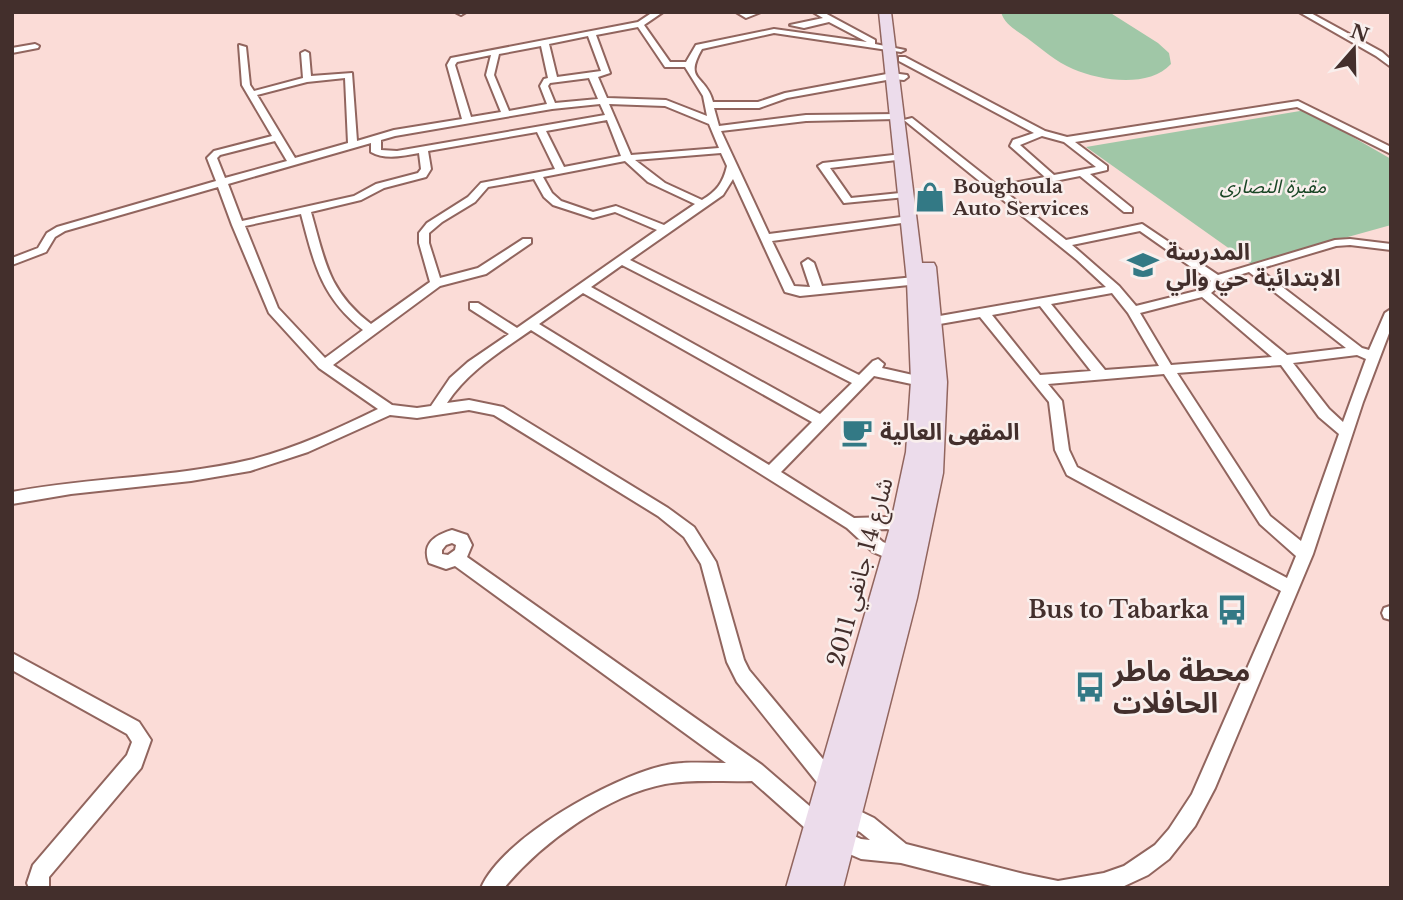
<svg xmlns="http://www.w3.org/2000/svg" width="1403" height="900" font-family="'Libre Baskerville','Noto Sans Arabic',serif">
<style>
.green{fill:#a0c7a7}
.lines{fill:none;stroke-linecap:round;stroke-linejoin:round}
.street-casing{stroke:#91655e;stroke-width:4}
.secondary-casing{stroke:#91655e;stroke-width:3}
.street{fill:#fff;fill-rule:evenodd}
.secondary{fill:#ecdceb;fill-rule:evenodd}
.labels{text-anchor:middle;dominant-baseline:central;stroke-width:5;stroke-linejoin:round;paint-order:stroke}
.far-poi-label{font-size:19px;font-weight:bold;fill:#432f2c;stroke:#f9efed;text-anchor:start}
.far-park-label{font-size:19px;font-style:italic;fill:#194625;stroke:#f9efed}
.poi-label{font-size:23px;font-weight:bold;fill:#432f2c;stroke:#f9efed;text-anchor:start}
.street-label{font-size:23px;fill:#432f2c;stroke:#f9efed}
.near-poi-label{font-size:28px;font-weight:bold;fill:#432f2c;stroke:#f9efed;text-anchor:start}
</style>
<rect width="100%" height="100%" fill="#fbdcd7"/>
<path class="green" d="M1001 12H1109L1158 43 1169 53 1171 64C1149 88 1101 81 1073 69 1056 62 1042 49 1027 38 1017 31 1004 24 1001 12Z
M1306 110 1391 159V225L1251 264 1086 147Z"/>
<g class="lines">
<g class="street-casing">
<path id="street" d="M466 12 461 15 457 13 458 12Z
M653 12H663L644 25 670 62H686L696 45 774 29 867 42 829 22 804 28 790 25 823 18 813 12H823L875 40V44L905 50 901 52 774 33 702 49C683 82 706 74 713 102H758L785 93 892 73 907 75 908 77 904 80 892 79 787 98 759 108H714L719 126 806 115 899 114 901 116 896 119 806 121 721 131 769 234 909 216 914 219 909 222 772 241 794 286 810 287 802 263 808 259 814 263 822 286 925 276 931 280 929 283 800 296 785 292 733 179 723 195 630 260 859 375 873 361 878 359 884 364 882 368 926 378 927 381 921 386 874 376 781 472 854 518 887 517 911 524 914 528 911 532 906 534 887 529 869 530 883 542 907 552 909 557 907 562 901 564 873 552 847 528 531 330C500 352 468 371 447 403L469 400 503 407 668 508 694 527 716 562 744 660 749 670 837 776 839 783 837 790 830 792 823 790 737 682 727 662 701 564 684 537 658 516 494 415 469 410 417 418 390 415 308 452 250 471 191 481 71 494 12 504V492C91 477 172 478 249 460 294 449 337 429 378 409L319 368 269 313 232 225 218 187 65 231 55 237 46 252 12 265V258L38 248 47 233 57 227 216 181 207 158 214 151 272 136 242 85 239 45 246 47 250 85 254 91 303 78 301 53 305 51 309 53 311 76 352 73 357 141 394 130 462 119 447 65 451 58 638 22ZM638 27 665 67H685L703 96 707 116 666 100 607 98 598 77 610 73 596 35ZM588 36 601 71 557 77 549 44ZM541 46 548 78 544 79 540 86 547 104 509 111 494 75 499 54ZM491 55 486 75 501 112 471 117 455 65 457 62ZM345 78 348 143 295 158 257 95 307 82ZM589 78 598 99 555 103 548 86 550 83ZM600 104 605 115 397 151 381 150V140L395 136 552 109ZM609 104 665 106 709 124 719 148 631 155ZM607 120 621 156 564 167 546 131ZM537 132 555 169 481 183 468 197 427 223 419 233V243L430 282 371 324C328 291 325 261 311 212L361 200 384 188 426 177 431 169 428 151ZM275 141 287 161 225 178 217 158 220 155ZM371 143V152C385 160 403 156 419 153L421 169 418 173 376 184 354 196 242 221 228 184ZM721 153 727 166C723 183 717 191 702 200L665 183 635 160ZM625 161 648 182 695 204 664 225 616 206 593 212 561 201 552 193 543 177ZM534 179 544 197 553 205 593 218 615 212 657 230 517 328 478 303H470V309L509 334 468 362 450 378 431 406 417 408 392 405 333 365 440 286 486 274 531 243V239H523L478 268 440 278 429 243V233L442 222 475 202 488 187ZM301 214C314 263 321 297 363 330L325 358 278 308 245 226ZM622 265 852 383 820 414 591 287ZM583 293 812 422 769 465 539 324Z
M736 12H761L746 18Z
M1299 12H1309L1382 52 1391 60V67L1376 56Z
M35 44 39 46 38 48 12 53V48Z
M899 57H905L1045 131 1067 137 1298 101 1391 147V154L1297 107 1075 142 1107 166V170L1090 174 1132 208V212H1124L1080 176 1004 191 1066 240 1142 224 1218 275 1335 240 1350 239 1391 244V250L1350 245 1336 246 1259 269 1362 348 1369 350 1385 313 1391 309V328L1363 402 1313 554 1215 788 1195 826 1169 859 1148 875 1120 888H999L901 863 861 859 831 846 828 839 831 832 838 829 861 839 870 840 860 832 838 821 835 814 838 807 845 804 874 818 906 844 1024 874 1058 881 1104 873 1124 866 1155 845 1169 829 1192 794 1281 591 1067 475 1055 450 1049 402 980 317 934 325 930 324 928 321 930 318 934 317 1106 287 1077 260 904 120 912 118 998 186 1045 177 1010 146 1013 140 1034 133 899 61ZM1042 136 1064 142 1096 167 1054 175 1020 145ZM1140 231 1211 281 1200 290 1136 306 1119 286 1072 245ZM1249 272 1346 348 1287 355 1211 293 1229 278ZM1112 293 1128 313 1159 366 1105 370 1051 304ZM1202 297 1272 357 1171 365 1140 313ZM1040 306 1091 371 1040 375 992 315ZM1357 355 1366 359 1343 422 1329 409 1293 363ZM1281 365 1319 417 1339 434 1301 541 1270 516 1177 373ZM1164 374 1260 524 1296 556 1287 578 1077 467 1069 450 1062 401 1048 384Z
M902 154 907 157 905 159 830 168 851 198 910 192 911 194 906 197 844 203 818 166 823 163Z
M452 530 467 535 472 545 467 557 762 765 828 822 831 829 828 836 821 839 814 836 752 781C723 782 693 779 665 784 607 795 541 843 504 888H481C502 838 611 778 662 766 682 761 705 763 726 763L455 566 446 569 429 563C421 543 436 535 452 530ZM452 543 456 545 455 550 448 555 442 554V550L446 545Z
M1390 606H1391V620L1384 618 1382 613 1384 608Z
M12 653 139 722 151 740 141 768 49 877V888H29L27 883 33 865 127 755 132 742 127 734 12 670Z"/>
</g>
<g class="secondary-casing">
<path id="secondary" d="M879 12H891L922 263H934L936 267 947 382 943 473 917 598 843 888H786L890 527 906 452 911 381 907 281Z"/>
</g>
<use href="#street" class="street"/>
<use href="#secondary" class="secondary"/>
</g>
<defs>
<g id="shop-bare" transform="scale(2.415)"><path d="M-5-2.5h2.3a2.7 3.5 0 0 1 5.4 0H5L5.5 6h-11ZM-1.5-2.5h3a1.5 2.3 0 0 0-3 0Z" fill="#337985" stroke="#f9efed" stroke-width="2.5" paint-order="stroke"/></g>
<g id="school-bare" transform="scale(2.415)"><path d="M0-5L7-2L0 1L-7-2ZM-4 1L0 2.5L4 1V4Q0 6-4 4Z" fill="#337985" stroke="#f9efed" stroke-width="2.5" paint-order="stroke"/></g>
<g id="cafe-bare" transform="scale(2.415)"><path d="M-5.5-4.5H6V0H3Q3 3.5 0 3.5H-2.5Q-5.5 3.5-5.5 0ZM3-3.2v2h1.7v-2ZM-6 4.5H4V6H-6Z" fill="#337985" stroke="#f9efed" stroke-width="2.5" paint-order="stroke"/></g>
<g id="bus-bare" transform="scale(2.415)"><path d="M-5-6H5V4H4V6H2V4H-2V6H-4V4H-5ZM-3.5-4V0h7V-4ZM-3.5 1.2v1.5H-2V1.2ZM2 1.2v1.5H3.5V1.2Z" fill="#337985" stroke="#f9efed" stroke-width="2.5" paint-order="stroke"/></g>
</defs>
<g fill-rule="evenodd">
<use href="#shop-bare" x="930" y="197"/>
<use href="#school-bare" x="1143" y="265"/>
<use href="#cafe-bare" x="857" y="432"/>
<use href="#bus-bare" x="1232" y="610"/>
<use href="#bus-bare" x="1090" y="687"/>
</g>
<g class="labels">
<g class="far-poi-label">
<text x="953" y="186">Boughoula<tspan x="953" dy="22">Auto Services</tspan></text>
</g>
<g class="far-park-label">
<text x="1273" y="186">مقبرة النصارى</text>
</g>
<g class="poi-label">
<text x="1166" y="252">المدرسة<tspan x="1166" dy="26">الابتدائية حي والي</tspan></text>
<text x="880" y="432">المقهى العالية</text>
<text x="1209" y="610" text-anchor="end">Bus to Tabarka</text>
</g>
<g class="street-label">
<text transform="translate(860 572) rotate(-75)">شارع 14 جانفي 2011</text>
</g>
<g class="near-poi-label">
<text x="1113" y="671">محطة ماطر<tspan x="1113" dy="32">الحافلات</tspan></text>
</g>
</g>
<rect width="1403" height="900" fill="none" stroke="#432f2c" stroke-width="28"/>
<g transform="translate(1354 49) rotate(20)" stroke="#f9efed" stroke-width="5" paint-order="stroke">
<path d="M0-5L12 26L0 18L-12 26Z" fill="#432f2c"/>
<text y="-10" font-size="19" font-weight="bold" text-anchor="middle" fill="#432f2c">N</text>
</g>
</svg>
